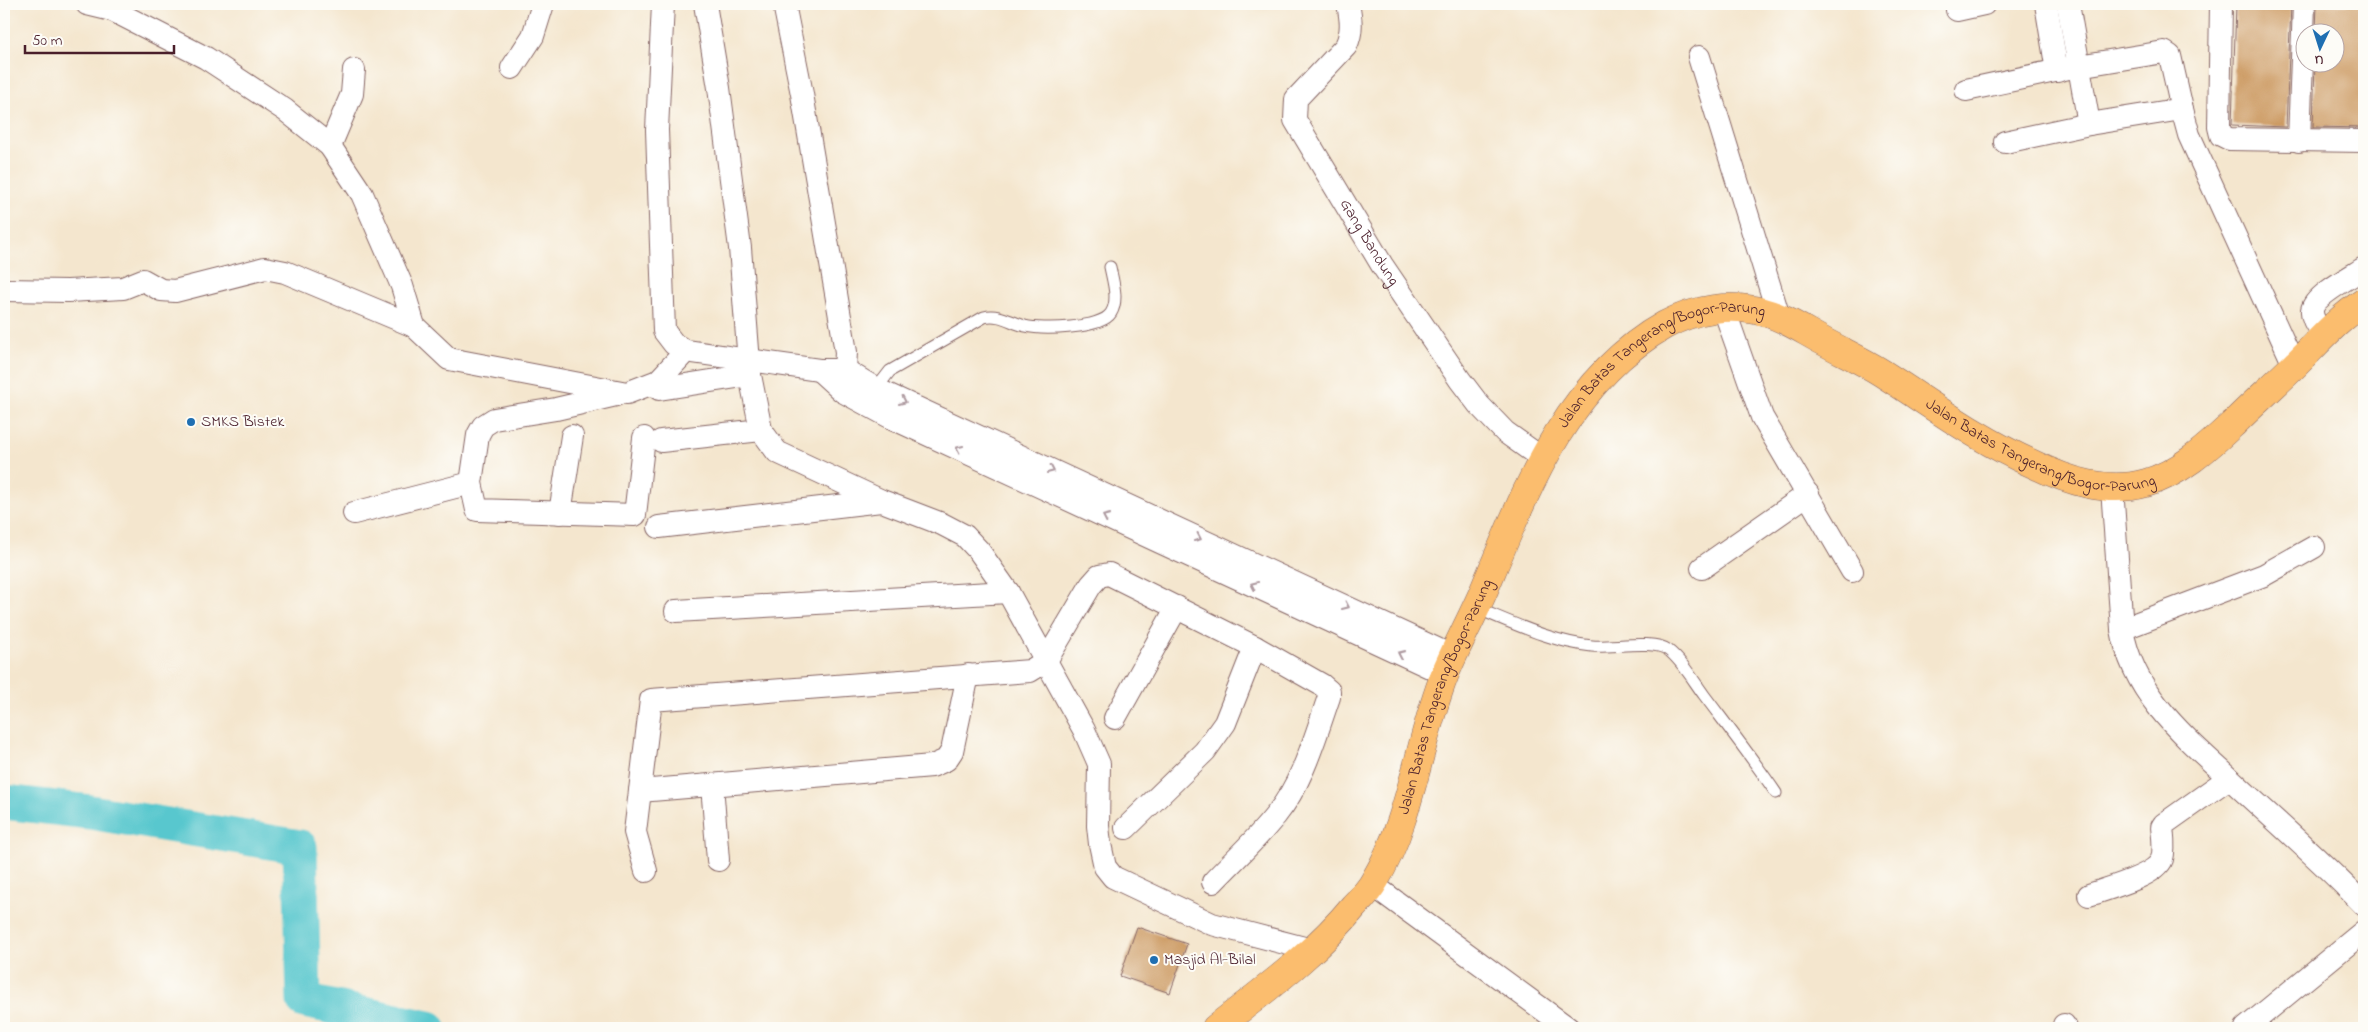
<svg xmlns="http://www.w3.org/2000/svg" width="2368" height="1032" font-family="'Indie Flower',sans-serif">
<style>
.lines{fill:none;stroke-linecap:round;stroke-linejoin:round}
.river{stroke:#59c7ce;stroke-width:35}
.building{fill:#cc9a62}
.lane-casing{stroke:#866564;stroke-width:13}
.street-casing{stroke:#866564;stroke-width:24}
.primary-casing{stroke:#866564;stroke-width:29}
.lane{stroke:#fff;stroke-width:11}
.street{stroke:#fff;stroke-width:22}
.primary{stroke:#fbbd6e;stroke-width:28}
.oneway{stroke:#ae9aa0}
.poi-dot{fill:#1f6fb2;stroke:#fdfcf7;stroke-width:2}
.labels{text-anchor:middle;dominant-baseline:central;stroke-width:4;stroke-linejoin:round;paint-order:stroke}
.street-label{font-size:16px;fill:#4a1f2b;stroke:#fdfcf7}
.poi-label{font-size:16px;fill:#4a1f2b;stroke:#fdfcf7;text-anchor:start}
</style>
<rect width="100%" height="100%" fill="#fdfcf7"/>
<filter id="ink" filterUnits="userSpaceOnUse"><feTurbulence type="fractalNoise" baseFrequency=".02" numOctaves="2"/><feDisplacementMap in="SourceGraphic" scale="10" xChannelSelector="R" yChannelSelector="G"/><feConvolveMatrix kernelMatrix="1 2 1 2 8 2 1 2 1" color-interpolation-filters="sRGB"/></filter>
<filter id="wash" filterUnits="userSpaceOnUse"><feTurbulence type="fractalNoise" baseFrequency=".0096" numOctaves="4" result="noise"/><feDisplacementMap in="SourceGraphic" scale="20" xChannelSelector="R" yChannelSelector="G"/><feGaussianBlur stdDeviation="1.12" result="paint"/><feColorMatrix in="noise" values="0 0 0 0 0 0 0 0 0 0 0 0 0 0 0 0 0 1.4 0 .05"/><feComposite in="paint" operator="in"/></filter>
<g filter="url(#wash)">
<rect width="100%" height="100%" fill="#f4e6ce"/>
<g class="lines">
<path class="river" d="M4 802 90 812 300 847 304 1001 429 1028"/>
</g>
<g id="blocks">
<path class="building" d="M2236 4H2291L2286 127 2232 125Z
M2317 4H2364V128L2313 127 2315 62H2336V32H2316Z
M1137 927 1187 944 1170 993 1120 976Z"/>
</g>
</g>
<g filter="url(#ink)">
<use href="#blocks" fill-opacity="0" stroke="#866564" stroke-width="1"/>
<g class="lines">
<g class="lane-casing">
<path id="lane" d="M876 389 890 371 984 317C999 313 1010 322 1025 326 1042 330 1101 329 1111 313 1119 300 1113 282 1110 267
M1476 608C1513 623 1552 642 1592 646 1612 648 1653 639 1668 650 1682 661 1693 680 1704 695 1728 727 1753 759 1776 793"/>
</g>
<g class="street-casing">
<g id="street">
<path d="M87 4 112 10 206 58 285 110 330 146 362 194 402 286 414 326 449 359 627 393 658 381 686 351"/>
<path d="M663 4 657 130 664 331 674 344 686 351 819 370H845L876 389 1454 657"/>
<path d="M705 4 719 88 740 248 750 375 761 430 777 452 882 501 942 524 965 536 979 551 1008 592 1084 730 1099 764 1098 826 1100 844 1105 867 1113 877 1212 924 1312 950"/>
<path d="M784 4 802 94 846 352 845 370"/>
<path id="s1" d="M1348 4C1351 19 1353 31 1346 46L1296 99 1295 120 1382 265 1460 380 1479 405 1505 432 1543 459"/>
<path d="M2046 4 2057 71"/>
<path d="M2068 4 2089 124 2182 109 2189 135 2294 365"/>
<path d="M2221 4 2219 127 2221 135 2229 139 2364 141"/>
<path d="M1957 10 1984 4"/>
<path d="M1699 57 1779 317"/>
<path d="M512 68 533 36 543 4"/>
<path d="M1966 90 2078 66 2164 52 2170 56 2182 109"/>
<path d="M2299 141 2304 4"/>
<path d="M2005 142 2089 124"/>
<path d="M330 146 352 94 354 70"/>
<path d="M4 290 68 291 123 288 143 280 161 290 175 291 265 268 285 272 414 326"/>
<path d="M1724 309 1762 417 1852 571"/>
<path d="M2323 335C2319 328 2311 319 2312 310 2314 296 2352 276 2364 268"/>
<path d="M819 370 842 391 890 417 1445 674"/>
<path d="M659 389 750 375"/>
<path d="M616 395 556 409 494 419 483 426 478 435 471 483 477 510 635 515 644 438"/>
<path d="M661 441 761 430"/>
<path d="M2112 488 2122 629C2133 698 2191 742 2239 787 2281 826 2325 864 2364 905"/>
<path d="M354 513 471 483"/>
<path d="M560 513 572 436"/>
<path d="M659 527 881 501"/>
<path d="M1702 568 1808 494"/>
<path d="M676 611 1008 592"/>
<path d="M2122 629 2264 575 2314 547"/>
<path d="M1115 718 1177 607"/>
<path d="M712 785 718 860"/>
<path d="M640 791 932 766 946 760 952 751 968 675"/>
<path d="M1126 828 1205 751 1225 723 1255 647"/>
<path d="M646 871 635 832 651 700 1030 671 1046 661 1091 585 1099 576 1109 574 1255 647 1322 685 1329 691V697C1315 737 1303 782 1276 815 1257 839 1234 860 1213 882"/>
<path d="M1373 885 1568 1028"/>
<path d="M2089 895C2106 889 2156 876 2162 859 2165 849 2163 837 2162 827L2164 824 2229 778"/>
<path d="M2064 1025 2066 1028"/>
<path d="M2246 1028 2364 931"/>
</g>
</g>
<g class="primary-casing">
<g id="primary">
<path id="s2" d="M1216 1028C1264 990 1315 954 1354 906 1362 898 1370 890 1375 880 1412 818 1418 741 1445 674 1457 645 1472 618 1484 590 1525 492 1567 380 1665 325 1695 309 1730 303 1763 312 1784 317 1804 331 1823 341 1843 352 1863 361 1882 373 1932 405 1979 440 2033 464 2068 481 2107 494 2146 483 2181 473 2209 446 2235 422 2255 402 2276 384 2296 364 2318 342 2338 319 2364 302"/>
</g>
</g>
<use href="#lane" class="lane"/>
<use href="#street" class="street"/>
<use href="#primary" class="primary"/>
</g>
<defs><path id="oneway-chevron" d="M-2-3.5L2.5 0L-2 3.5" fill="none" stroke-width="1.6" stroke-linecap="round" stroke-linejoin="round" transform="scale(1.25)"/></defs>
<g class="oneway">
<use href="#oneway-chevron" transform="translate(903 401) rotate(25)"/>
<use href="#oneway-chevron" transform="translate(959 449) rotate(-155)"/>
<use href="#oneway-chevron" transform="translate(1051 470) rotate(25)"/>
<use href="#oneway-chevron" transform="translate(1106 517) rotate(-155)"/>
<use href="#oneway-chevron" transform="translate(1198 538) rotate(25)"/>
<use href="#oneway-chevron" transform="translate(1254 585) rotate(-155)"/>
<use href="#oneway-chevron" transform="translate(1346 606) rotate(25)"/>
<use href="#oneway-chevron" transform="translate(1401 654) rotate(-155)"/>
</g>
</g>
<g class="poi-dot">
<circle cx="191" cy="422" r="5"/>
<circle cx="1154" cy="960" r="5"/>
</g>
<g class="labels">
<g class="street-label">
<text stroke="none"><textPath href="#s1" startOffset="280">Gang Bandung</textPath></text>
<text stroke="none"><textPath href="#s2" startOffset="835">Jalan Batas Tangerang/Bogor–Parung</textPath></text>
<text stroke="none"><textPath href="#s2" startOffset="1270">Jalan Batas Tangerang/Bogor–Parung</textPath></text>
<text stroke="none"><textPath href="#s2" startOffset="415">Jalan Batas Tangerang/Bogor–Parung</textPath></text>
</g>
<g class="poi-label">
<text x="201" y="422">SMKS Bistek</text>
<text x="1164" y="960">Masjid Al-Bilal</text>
</g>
</g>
<rect width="2368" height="1032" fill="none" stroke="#fdfcf7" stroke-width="20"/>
<g transform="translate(2320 48) rotate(184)"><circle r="24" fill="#fdfcf7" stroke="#b5a4a5"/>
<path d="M0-4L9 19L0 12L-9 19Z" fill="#1f6fb2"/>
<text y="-8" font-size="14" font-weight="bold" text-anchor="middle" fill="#4a1f2b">U</text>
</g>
<path d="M25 45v8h149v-8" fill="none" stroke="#4a1f2b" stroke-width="2.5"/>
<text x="32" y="45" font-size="15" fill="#4a1f2b" stroke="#fdfcf7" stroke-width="4" paint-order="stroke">50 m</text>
</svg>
